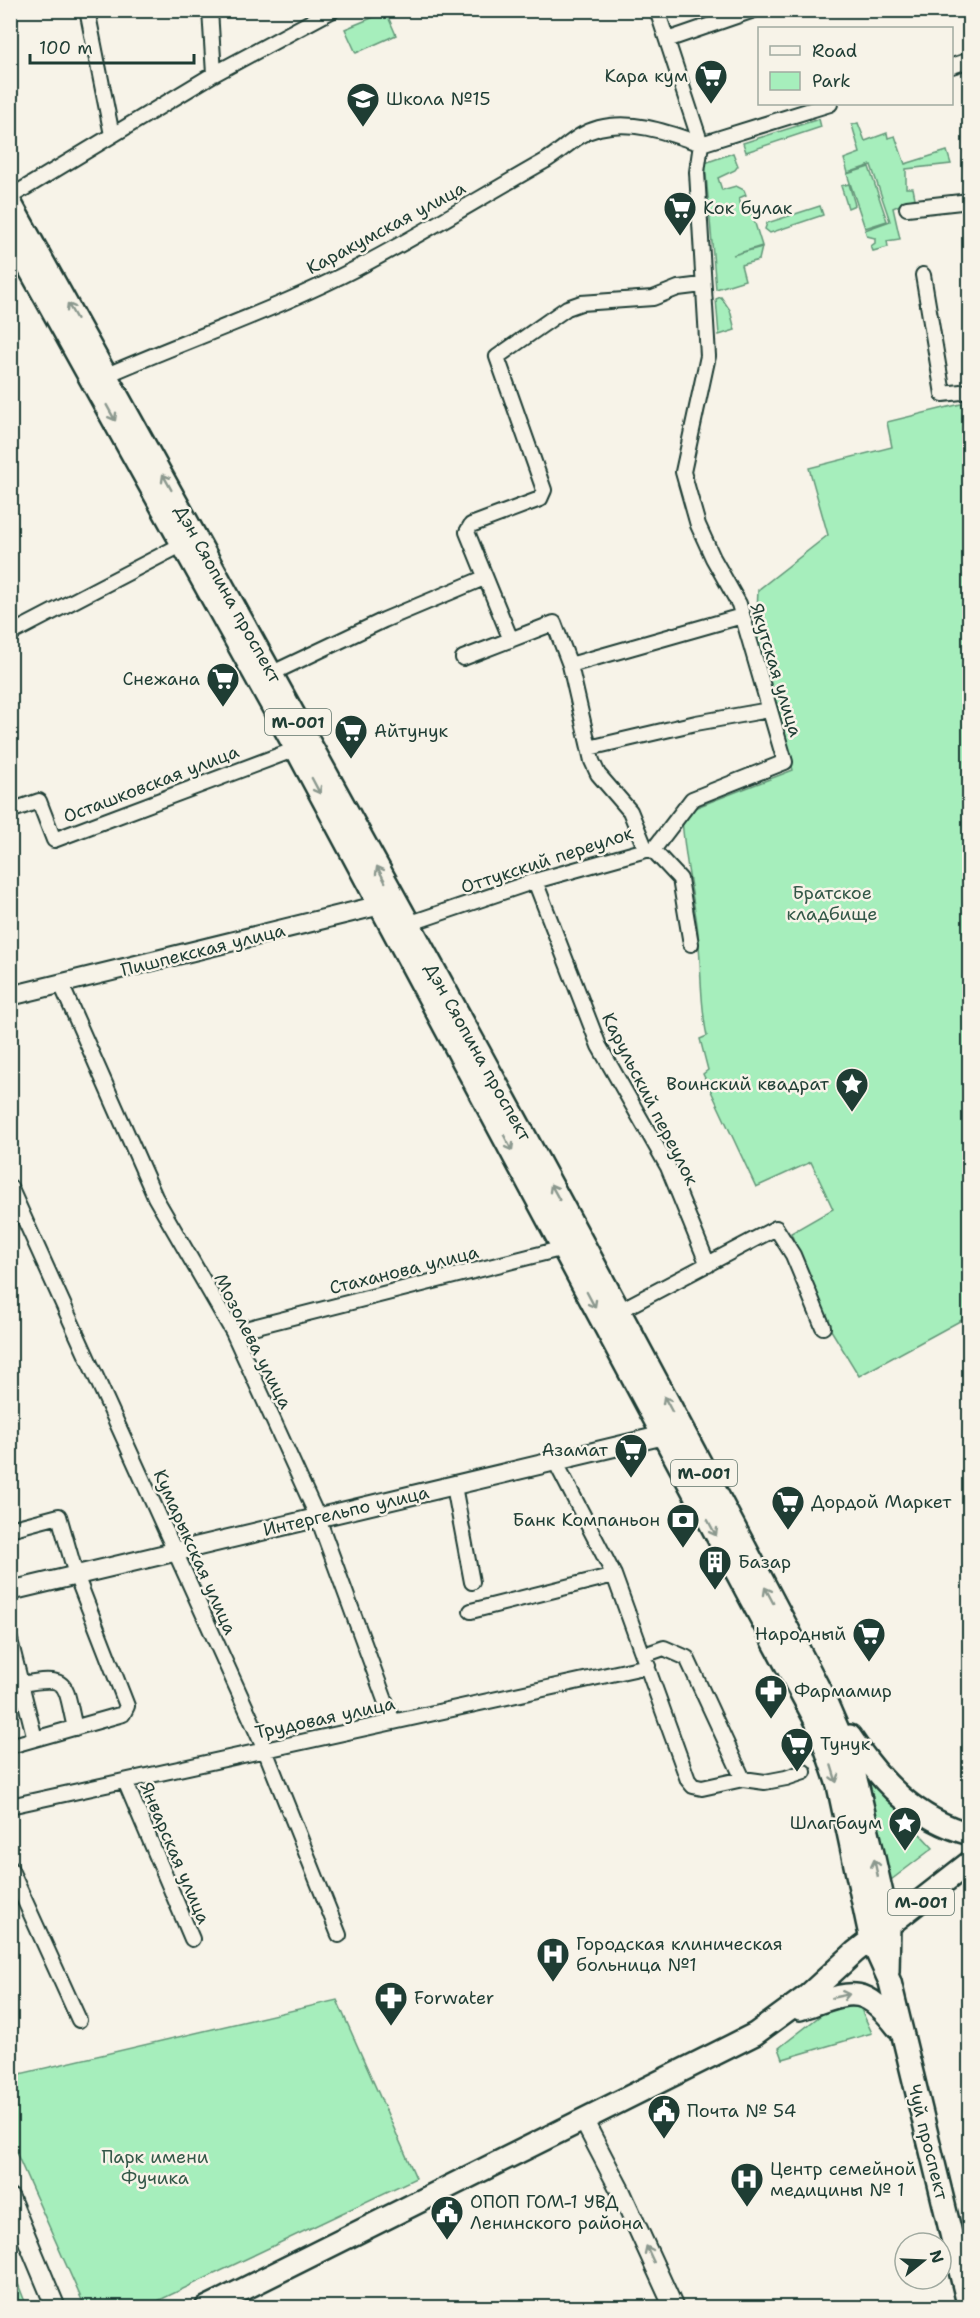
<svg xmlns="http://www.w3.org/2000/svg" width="980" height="2318" font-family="'Shantell Sans',sans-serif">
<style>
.green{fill:#a6eebc;stroke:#629678;stroke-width:1.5}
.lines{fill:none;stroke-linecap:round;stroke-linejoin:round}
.street-casing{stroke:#1f3d34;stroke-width:18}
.secondary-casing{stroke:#1f3d34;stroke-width:22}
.primary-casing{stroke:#1f3d34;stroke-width:26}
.street{stroke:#f7f3e8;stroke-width:14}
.secondary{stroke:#f7f3e8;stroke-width:18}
.primary{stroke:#f7f3e8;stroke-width:21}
.oneway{stroke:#8b988e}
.labels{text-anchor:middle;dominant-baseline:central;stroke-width:5;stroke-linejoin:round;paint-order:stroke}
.shield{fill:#f7f3e8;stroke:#60746a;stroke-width:1.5}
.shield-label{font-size:16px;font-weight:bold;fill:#1f3d34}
.poi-label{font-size:18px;fill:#1f3d34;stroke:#f7f3e8;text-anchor:start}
.street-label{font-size:18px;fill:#1f3d34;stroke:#f7f3e8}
.park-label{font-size:18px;fill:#335848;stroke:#f7f3e8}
</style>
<rect width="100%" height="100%" fill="#f7f3e8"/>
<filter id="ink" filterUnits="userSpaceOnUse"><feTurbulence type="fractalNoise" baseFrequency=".0167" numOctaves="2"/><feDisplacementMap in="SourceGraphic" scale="12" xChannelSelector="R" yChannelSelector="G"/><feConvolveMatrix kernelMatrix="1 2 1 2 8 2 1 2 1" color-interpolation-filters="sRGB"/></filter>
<g filter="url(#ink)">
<path class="green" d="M386 12 396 35 356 53 345 29Z
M819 119 821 127 746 152 743 143Z
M858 123 865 141 887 133 888 138 895 136 905 164 947 151 951 164 906 169V188H913L915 198 893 208 900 239 887 241 888 247 873 251 871 246 875 243V238L867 236 865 230 890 221 871 165 848 173 844 159 860 153 852 125Z
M733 153 738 166 735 170 718 178 722 190 736 186 744 190 746 195 739 198 741 206 749 204 762 246 733 255 762 247 759 260 741 265 745 280 716 289 705 163Z
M869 167 887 221 865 228 847 174Z
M849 184 855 205 848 208 841 186Z
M820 206 823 215 770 233 765 229 767 223Z
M721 297 730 310 735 330 719 335 716 299Z
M969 402V1316L859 1376 823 1317 791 1233 833 1209 811 1162 756 1187 703 1074 708 1070 700 1039 707 1036C699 999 702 962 697 924 692 889 684 854 682 818L689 810 793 770 756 635 758 590 828 535 809 468 892 447 887 422Z
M867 1777 933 1848 887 1883 865 1778Z
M337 2000 416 2178 145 2307H85L11 2141V2076Z
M839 2001 859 2005 872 2033 783 2059 779 2048Z
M11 2266 27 2307H11Z"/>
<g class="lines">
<g class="street-casing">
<path id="street" d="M87 10 112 135
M210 10 214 74
M667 40 754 10
M952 66 970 60
M701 144 830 104
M10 197 214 74 333 10
M907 208 970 201
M923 275 943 394 970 391
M100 378C186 340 276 310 359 267 422 234 483 196 545 161 565 149 576 134 599 128 633 119 669 133 701 144
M10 634 183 544
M511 640 467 532 471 525 540 499 544 490 497 357 567 308 581 303 653 298 678 288 702 285
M570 665 742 616
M264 677 384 620 484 578
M589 748 696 723 769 710
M10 811 39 801 54 840 296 749
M646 850H653L692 799 785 762 739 604 713 558 698 525 683 472 708 356 697 172 701 144 657 10
M653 850 680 879 691 944
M535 881 599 1046 668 1167 708 1265
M408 924 535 881 646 850 630 811 598 774 592 761 570 665 554 623 463 658
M61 984 155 1197 233 1332 318 1518 393 1722
M10 1187 265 1750 339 1935
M619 1311 776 1228 793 1255 823 1327
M233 1332 568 1247
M555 1461 614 1575 688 1780 693 1786 702 1788 743 1779 765 1782 786 1778 804 1772
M454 1486 472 1582
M10 1529 59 1516 76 1575 127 1706 123 1714 10 1746
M471 1611 614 1575
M10 1640 35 1739
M644 1655 664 1648 687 1658 743 1779
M21 1684C71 1675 64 1683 75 1728
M125 1781 192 1939
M10 1806 648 1666
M10 1868 79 2020"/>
</g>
<g class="secondary-casing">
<path id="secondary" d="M10 996 393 902
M10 1591 677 1432
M584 2121 621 2192 674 2308
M10 2198 56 2308"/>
</g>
<g class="primary-casing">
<path id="primary" d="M10 202C286 700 564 1197 826 1702L851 1760 859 1791 889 1925 888 1972
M10 234 296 749 817 1723 838 1785 871 1940 890 1982 969 2308
M850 1736C881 1782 915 1819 970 1834
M800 2009C849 1993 862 1981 897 2027
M206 2308 755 2034 807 1996 855 1952 970 1862"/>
</g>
<use href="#street" class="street"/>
<use href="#secondary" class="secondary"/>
<use href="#primary" class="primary"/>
</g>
<defs><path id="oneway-shaft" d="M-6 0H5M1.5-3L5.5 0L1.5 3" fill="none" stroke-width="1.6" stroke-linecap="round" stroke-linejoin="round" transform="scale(1.5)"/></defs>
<g class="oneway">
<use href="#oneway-shaft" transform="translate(72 311) rotate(-120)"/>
<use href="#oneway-shaft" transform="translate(111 413) rotate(61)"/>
<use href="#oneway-shaft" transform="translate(167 482) rotate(-119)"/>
<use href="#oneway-shaft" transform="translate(316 786) rotate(62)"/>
<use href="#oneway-shaft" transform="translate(381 874) rotate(-118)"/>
<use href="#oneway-shaft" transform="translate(508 1143) rotate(62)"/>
<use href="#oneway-shaft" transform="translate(555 1192) rotate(-119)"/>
<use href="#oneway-shaft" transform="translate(591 1300) rotate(62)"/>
<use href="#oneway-shaft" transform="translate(668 1404) rotate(-118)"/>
<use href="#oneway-shaft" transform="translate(712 1528) rotate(62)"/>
<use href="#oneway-shaft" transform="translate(769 1595) rotate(-118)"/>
<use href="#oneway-shaft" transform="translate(834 1774) rotate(73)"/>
<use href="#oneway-shaft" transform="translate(876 1868) rotate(-102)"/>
<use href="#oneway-shaft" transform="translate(841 1996) rotate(-12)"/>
<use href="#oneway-shaft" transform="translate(650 2254) rotate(-115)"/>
</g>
</g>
<defs>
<g id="supermarket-pin" transform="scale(1.725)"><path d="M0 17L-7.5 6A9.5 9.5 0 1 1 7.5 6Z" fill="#1f3d34" stroke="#f7f3e8"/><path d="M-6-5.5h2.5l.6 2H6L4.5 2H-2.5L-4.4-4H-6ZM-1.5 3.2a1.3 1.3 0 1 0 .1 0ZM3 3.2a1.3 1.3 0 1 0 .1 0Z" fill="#fff"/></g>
<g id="school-pin" transform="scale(1.725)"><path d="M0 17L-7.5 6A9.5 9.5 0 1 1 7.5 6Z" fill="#1f3d34" stroke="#f7f3e8"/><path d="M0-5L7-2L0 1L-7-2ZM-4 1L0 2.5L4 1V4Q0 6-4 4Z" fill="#fff"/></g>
<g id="sight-pin" transform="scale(1.725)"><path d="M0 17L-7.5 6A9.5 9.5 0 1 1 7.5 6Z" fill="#1f3d34" stroke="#f7f3e8"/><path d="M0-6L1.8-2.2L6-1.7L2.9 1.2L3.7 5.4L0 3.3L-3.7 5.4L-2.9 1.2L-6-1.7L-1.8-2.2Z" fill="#fff"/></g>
<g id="bank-pin" transform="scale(1.725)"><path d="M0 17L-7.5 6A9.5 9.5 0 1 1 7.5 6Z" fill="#1f3d34" stroke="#f7f3e8"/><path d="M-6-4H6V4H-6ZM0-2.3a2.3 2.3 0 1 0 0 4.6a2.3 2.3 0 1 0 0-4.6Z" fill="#fff"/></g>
<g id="building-pin" transform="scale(1.725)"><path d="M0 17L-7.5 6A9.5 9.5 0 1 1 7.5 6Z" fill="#1f3d34" stroke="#f7f3e8"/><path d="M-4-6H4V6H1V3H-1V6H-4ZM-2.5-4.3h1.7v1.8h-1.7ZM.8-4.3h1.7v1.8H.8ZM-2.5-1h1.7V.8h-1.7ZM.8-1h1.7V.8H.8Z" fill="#fff"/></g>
<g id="pharmacy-pin" transform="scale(1.725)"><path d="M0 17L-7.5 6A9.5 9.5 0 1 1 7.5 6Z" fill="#1f3d34" stroke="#f7f3e8"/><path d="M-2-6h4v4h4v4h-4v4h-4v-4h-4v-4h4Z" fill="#fff"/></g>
<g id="hospital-pin" transform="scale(1.725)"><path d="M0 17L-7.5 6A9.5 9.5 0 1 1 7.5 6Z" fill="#1f3d34" stroke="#f7f3e8"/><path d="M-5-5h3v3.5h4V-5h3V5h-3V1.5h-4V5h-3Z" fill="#fff"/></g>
<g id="civic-pin" transform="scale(1.725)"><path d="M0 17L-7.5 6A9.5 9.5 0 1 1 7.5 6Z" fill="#1f3d34" stroke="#f7f3e8"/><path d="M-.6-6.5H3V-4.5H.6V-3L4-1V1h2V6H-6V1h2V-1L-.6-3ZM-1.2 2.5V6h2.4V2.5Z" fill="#fff"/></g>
</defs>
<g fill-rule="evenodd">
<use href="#supermarket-pin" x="711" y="76"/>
<use href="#school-pin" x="363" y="99"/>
<use href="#supermarket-pin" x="680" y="208"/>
<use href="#supermarket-pin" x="223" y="679"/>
<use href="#supermarket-pin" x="351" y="731"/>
<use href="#sight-pin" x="852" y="1084"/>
<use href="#supermarket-pin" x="631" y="1450"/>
<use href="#supermarket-pin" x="788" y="1502"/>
<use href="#bank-pin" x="683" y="1520"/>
<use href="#building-pin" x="715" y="1562"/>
<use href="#supermarket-pin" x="869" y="1634"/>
<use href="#pharmacy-pin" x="771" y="1691"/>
<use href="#supermarket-pin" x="797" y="1744"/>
<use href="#sight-pin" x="905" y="1823"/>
<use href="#hospital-pin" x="553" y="1954"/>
<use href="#pharmacy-pin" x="391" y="1998"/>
<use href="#civic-pin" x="664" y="2111"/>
<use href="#hospital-pin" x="747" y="2179"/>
<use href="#civic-pin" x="447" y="2212"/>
</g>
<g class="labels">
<g class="shield">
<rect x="265" y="709" width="66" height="26" rx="4.5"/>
<rect x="671" y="1460" width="66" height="26" rx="4.5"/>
<rect x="888" y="1889" width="66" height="26" rx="4.5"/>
</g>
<g class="shield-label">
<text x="298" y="722">M-001</text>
<text x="704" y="1473">M-001</text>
<text x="921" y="1902">М-001</text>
</g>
<g class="poi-label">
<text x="688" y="76" text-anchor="end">Кара кум</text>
<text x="386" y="99">Школа №15</text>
<text x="703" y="208">Кок булак</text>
<text x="200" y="679" text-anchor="end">Снежана</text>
<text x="374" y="731">Айтунук</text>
<text x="829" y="1084" text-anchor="end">Воинский квадрат</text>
<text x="608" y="1450" text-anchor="end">Азамат</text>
<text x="811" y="1502">Дордой Маркет</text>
<text x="660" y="1520" text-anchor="end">Банк Компаньон</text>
<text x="738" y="1562">Базар</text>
<text x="846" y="1634" text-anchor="end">Народный</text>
<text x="794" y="1691">Фармамир</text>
<text x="820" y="1744">Тунук</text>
<text x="882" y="1823" text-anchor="end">Шлагбаум</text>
<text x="576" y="1944">Городская клиническая<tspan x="576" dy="21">больница №1</tspan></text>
<text x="414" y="1998">Forwater</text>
<text x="687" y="2111">Почта № 54</text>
<text x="770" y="2169">Центр семейной<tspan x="770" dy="21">медицины № 1</tspan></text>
<text x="470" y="2202">ОПОП ГОМ-1 УВД<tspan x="470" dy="21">Ленинского района</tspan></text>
</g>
<g class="street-label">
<text transform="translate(386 228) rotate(-28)">Каракумская улица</text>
<text transform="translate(228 594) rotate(61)">Дэн Сяопина проспект</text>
<text transform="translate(776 670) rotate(73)">Якутская улица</text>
<text transform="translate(151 784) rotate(-21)">Осташковская улица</text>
<text transform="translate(547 860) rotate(-18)">Оттукский переулок</text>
<text transform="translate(203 950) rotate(-14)">Пишпекская улица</text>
<text transform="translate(478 1052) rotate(61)">Дэн Сяопина проспект</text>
<text transform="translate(650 1099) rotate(63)">Карульский переулок</text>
<text transform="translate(404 1270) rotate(-14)">Стаханова улица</text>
<text transform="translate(253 1341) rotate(63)">Мозолева улица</text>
<text transform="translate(346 1511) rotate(-13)">Интергельпо улица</text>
<text transform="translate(195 1552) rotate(66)">Кумарыкская улица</text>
<text transform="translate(325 1718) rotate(-12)">Трудовая улица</text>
<text transform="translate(175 1853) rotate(67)">Январская улица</text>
<text transform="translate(928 2142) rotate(76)">Чуй проспект</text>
</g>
<g class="park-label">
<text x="832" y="893">Братское<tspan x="832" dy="21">кладбище</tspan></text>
<text x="155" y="2157">Парк имени<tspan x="155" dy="21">Фучика</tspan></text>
</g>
</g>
<rect width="980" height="2318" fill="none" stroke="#f7f3e8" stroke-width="36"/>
<rect x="18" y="18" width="944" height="2282" fill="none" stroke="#1f3d34" stroke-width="2" filter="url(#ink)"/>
<rect x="758" y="27" width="195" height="78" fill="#f7f3e8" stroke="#a1aaa0" stroke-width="1.5"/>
<rect x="770" y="46" width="30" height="9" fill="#f7f3e8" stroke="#a1aaa0" stroke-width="1.5"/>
<text x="812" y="57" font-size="18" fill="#1f3d34">Road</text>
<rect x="770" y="72" width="30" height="18" fill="#a6eebc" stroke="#a1aaa0" stroke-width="1.5"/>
<text x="812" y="87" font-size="18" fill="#1f3d34">Park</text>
<g transform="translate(923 2261) rotate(72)"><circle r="28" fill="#f7f3e8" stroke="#a1aaa0" stroke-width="1.5"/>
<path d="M0-4.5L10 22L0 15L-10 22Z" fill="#1f3d34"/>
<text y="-9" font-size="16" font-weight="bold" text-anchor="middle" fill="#1f3d34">N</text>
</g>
<path d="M30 54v9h164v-9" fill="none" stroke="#1f3d34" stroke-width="3"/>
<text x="39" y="54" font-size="18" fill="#1f3d34" stroke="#f7f3e8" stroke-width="4.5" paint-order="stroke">100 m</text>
</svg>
